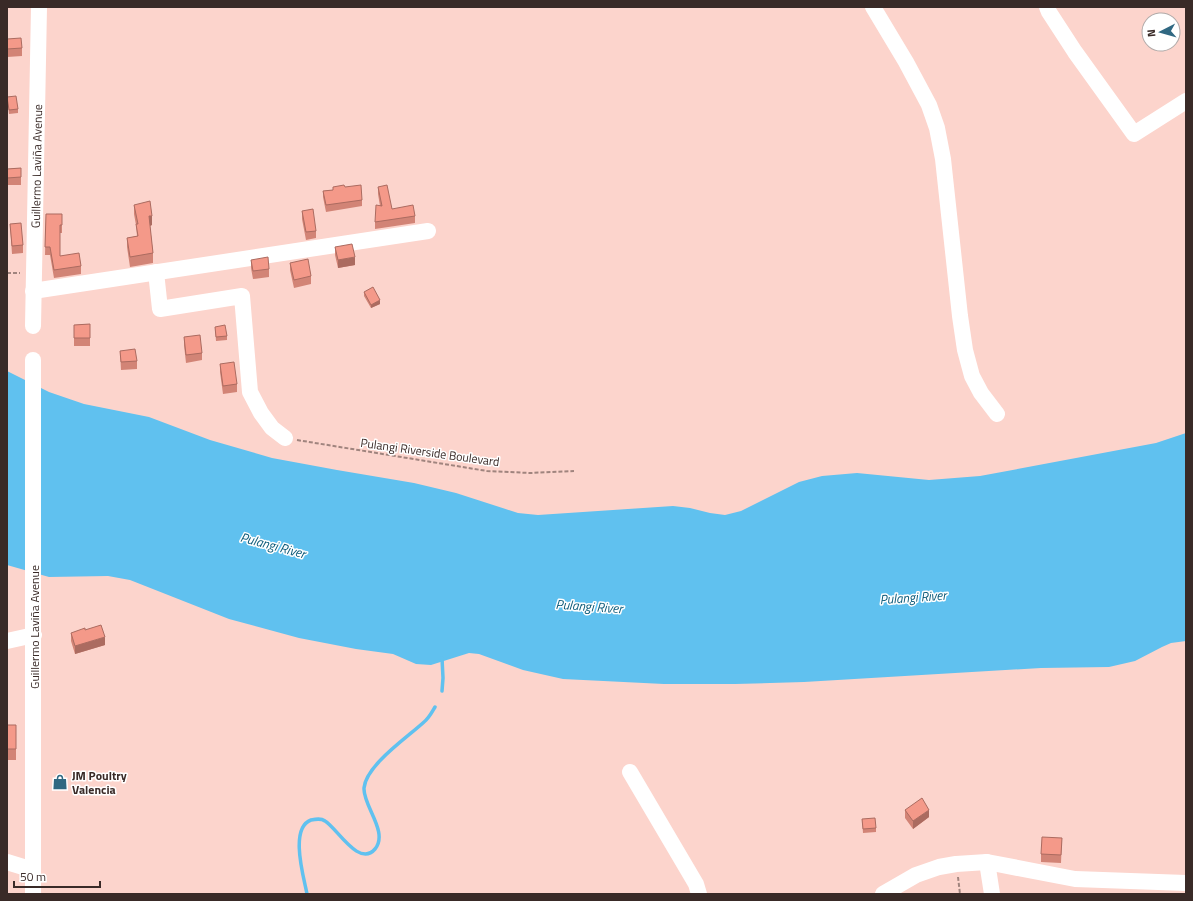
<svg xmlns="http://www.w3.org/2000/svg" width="1193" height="901" font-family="'Titillium Web',sans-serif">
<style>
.water{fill:#60c1ef}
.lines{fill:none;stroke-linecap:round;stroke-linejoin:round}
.stream{stroke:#60c1ef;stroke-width:3.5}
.path{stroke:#a0847e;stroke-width:2;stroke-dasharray:4 2;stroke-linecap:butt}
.minor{stroke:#fff;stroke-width:16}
.wall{fill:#d28476}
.shaded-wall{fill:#ab6b60}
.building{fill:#f49989;stroke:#ab6b60}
.labels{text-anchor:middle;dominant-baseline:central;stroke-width:3;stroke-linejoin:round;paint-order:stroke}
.street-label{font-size:12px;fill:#392a27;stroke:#fff}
.poi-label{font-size:12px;font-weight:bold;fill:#392a27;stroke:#fff;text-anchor:start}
.water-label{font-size:13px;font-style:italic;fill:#0b5a79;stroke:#fff}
</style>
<rect width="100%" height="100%" fill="#fcd4cc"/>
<path class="water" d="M7 371 49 392 84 404 149 417 210 440 272 458 337 470 414 483 456 493 518 513 538 515 673 506 690 508 710 513 725 515 741 511 799 482 822 476 857 473 929 480 980 476 1156 443 1186 433V641L1171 643 1162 647 1135 661 1109 667 1041 668 804 682 735 684H664L563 679 523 670 479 654 469 653 431 665 416 664 393 654 356 649 299 638 229 619 130 580 108 576 49 577 7 565Z"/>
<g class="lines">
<path class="stream" d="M442 658 443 678 442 691
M307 894C304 878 289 828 311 820 316 819 321 818 325 821 337 828 359 868 375 849 389 832 363 806 364 788 366 765 408 737 424 722 429 718 432 712 435 707"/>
<path class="path" d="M7 273H20
M297 440 487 471 530 473 574 471
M958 877 960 894"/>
<g class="minor">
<path d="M873 7 906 62 929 105 937 128 943 159 960 316 965 350 972 376 981 393 997 414"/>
<path d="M1047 7 1049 12 1075 52 1134 134 1186 101"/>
<path d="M156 272 160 309 242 296 250 392 261 413 272 428 285 438"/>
<path d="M33 291 428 231"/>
<path id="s1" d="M33 326 39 7"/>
<path d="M33 360V894"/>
<path d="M7 641 34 635"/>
<path d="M630 772 696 884 699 894"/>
<path d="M7 862 33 870"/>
<path d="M987 862 992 894"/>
<path d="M883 894 916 875 939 867 956 864 987 862 1075 879 1186 883"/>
</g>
</g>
<path class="wall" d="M7 39 22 48V56L7 57Z
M7 97 18 109V113L9 114Z
M21 168V185H7V169Z
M333 187H345L362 200V206L326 212 323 197V191L333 190Z
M378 187 392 209 415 216V223L375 229V222L380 206 378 194Z
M134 205 152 225 150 226 153 253V263L130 267 127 247V238L137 236 136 225 134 214Z
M302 211 316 231V238L306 240 302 219Z
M46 214H62V233H60V256L81 266V274L54 278 50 255H45Z
M10 224 23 245V253L12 254Z
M335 247 355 265 338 268 335 255Z
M251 260 269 269V277L253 279 251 268Z
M290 263 311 276V284L294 288 290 270Z
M364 292 380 304 371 308 364 296Z
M90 324V346H74V325Z
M215 327 227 336V340L216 341Z
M184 337 202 353V360L186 363 184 345Z
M120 351 137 361V369L121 370Z
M220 364 237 384V392L223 394 220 372Z
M71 633 105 645 75 654 71 641Z
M7 725H16V760H7Z
M905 810 929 817 913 829 905 818Z
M862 819 876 828V832L863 833Z
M1062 838 1061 863 1041 862V854Z"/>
<path class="shaded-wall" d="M149 216H152V225L149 226Z
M355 257V265L338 268V260Z
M380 300V304L371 308V305Z
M105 637V645L75 654V646Z
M929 810V817L913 829V821Z"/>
<path class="building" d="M21 38 22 48 7 49V39Z
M16 96 18 109 9 110 7 97Z
M21 168V177L7 178V169Z
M344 185 345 187 361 185 362 200 326 205 323 191 333 190V187Z
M387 185 392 209 413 205 415 216 375 222 376 205 382 206 378 187Z
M150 201 152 216H149L153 253 130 257 127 238 138 236 136 224H138L134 205Z
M313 209 316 231 306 232 302 211Z
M46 214H62V225H60V256L79 253 81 266 54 270 50 247H45Z
M21 223 23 245 12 246 10 224Z
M352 244 355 257 338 260 335 247Z
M268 257 269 269 253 271 251 260Z
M308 259 311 276 294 280 290 263Z
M373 287 380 300 371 305 364 292Z
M90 324V338H74V325Z
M225 325 227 336 216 337 215 327Z
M200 335 202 353 186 355 184 337Z
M135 349 137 361 121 362 120 351Z
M234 362 237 384 223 386 220 364Z
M101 625 105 637 75 646 71 633 85 628V630Z
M7 725H16V749H7Z
M922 798 929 810 913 821 905 810Z
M875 818 876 828 863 829 862 819Z
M1042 837 1062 838 1061 855 1041 854Z"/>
<defs>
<g id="shop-bare" transform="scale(1.2)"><path d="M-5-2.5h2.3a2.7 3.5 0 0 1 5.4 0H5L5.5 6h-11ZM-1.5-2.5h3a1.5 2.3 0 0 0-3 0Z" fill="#306882" stroke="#fff" stroke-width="2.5" paint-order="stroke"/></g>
</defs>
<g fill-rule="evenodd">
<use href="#shop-bare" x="60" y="782"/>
</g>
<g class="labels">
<g class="street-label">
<text stroke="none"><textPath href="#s1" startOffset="160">Guillermo Laviña Avenue</textPath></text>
<text transform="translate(430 452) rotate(8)">Pulangi Riverside Boulevard</text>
<text transform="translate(34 627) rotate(-90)">Guillermo Laviña Avenue</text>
</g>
<g class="poi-label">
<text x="72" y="775">JM Poultry<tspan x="72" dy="14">Valencia</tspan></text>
</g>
<g class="water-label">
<text transform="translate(273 545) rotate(15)">Pulangi River</text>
<text transform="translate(913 597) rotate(-4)">Pulangi River</text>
<text transform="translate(589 606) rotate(4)">Pulangi River</text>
</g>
</g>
<rect width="1193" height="901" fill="none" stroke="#392a27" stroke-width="16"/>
<g transform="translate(1161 32) rotate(264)"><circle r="19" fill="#ffffff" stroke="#b0aaa9"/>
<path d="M0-3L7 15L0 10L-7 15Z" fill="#306882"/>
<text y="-6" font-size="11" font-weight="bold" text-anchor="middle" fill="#392a27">N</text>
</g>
<path d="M14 881v6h86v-6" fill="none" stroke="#392a27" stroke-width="2"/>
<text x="20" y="881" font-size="12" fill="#392a27" stroke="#ffffff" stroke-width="3" paint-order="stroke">50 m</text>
</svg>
